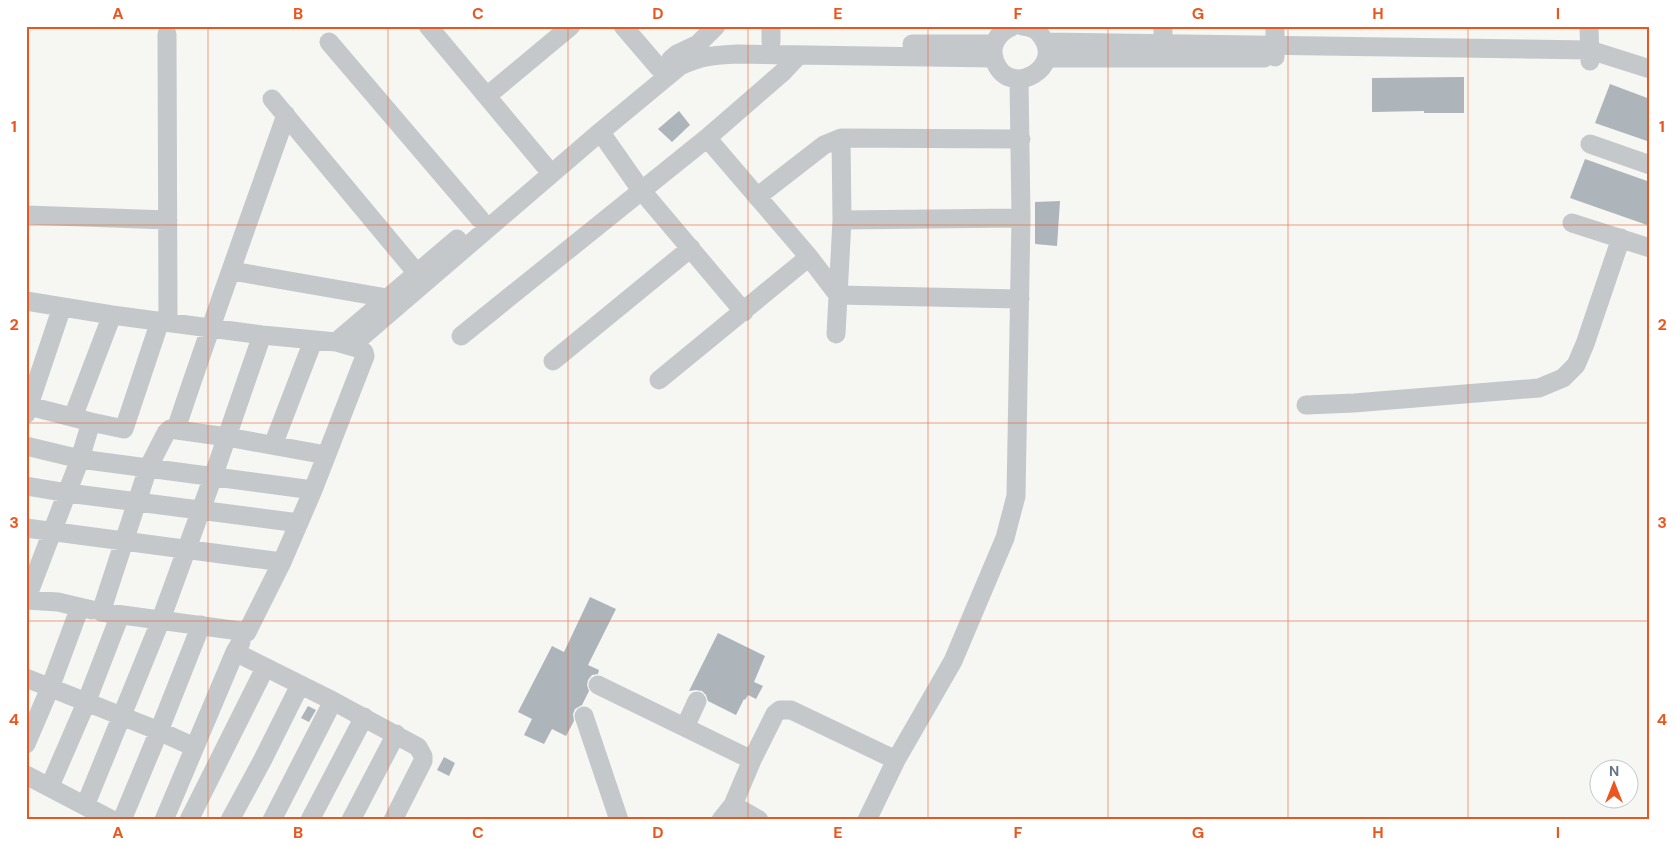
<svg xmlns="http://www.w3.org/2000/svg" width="1676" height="846" font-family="'DM Sans',sans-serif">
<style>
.building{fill:#adb4ba}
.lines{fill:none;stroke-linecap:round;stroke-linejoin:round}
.minor{stroke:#c4c8cb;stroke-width:19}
.grid{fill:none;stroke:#eb551e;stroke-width:1;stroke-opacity:0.55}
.neatline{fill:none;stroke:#eb551e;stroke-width:2}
.grid-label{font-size:16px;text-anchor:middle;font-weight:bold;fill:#eb551e}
</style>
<rect width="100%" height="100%" fill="#f6f6f3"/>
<path class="building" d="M1464 77V113H1424V111L1372 112V78Z
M1610 84 1650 99V142L1595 123Z
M679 111 690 125 672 142 658 129Z
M1585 159 1650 182V226L1570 198Z
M1060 201 1057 246 1035 244V202Z
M590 597 616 609 588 665 599 670 598 674 592 675 588 680 587 685 589 691 582 705 575 709 573 714 574 721 566 736 552 729 544 744 524 735 532 719 518 712 552 646 564 652Z
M718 633 765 656 754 682 763 686 756 699 748 695 745 700 744 699 736 715 708 701 706 695 702 691 696 690 689 691Z
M308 706 316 710 309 722 301 718Z
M444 757 455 763 449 776 437 770Z"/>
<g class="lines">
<path class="minor" d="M428 26 545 166
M623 26 659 68
M1013 26C997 32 988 48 996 64 1012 98 1064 67 1042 37 1037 29 1031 27 1023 26
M1163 26V44
M1589 26 1590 61
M167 34 168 322
M329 42 480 219
M771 42V26
M1046 42 1590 50 1650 69
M912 44H994
M1275 57V26
M1047 58H1264
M671 59 677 54 698 44 716 26
M487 96 571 26
M272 99 416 272
M599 133 606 140 641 190 744 312
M707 138 809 257 838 295 1020 299
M1590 144 1650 165
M757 197 824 145 841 138 1021 139
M26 215 168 220
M842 220 1021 218
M1572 223 1650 248
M232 271 387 298 395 302
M26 301 112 315 262 335 336 342 360 349 364 352 365 356 313 490 80 459 26 446
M836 334 842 220 841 138
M461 336 707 138 783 72 799 55
M336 342 457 239
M351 346 599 133 680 66C701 56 714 55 738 54L994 58
M553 361 691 248
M659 380 809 257
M1306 405 1354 403 1539 388 1563 378 1576 365 1585 344 1621 238
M26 414 62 307
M73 417 112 315
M91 422 124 429 160 321
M176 429C211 324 249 220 286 115
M273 445 313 341
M26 486 68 493 299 523
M313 490 282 562 247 632 101 612 148 468 166 433 170 429 227 437 326 455
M26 528 282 562
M26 600 80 459 91 422 29 406
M26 600 58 602 92 610
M235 652 333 701 418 747 423 756V761L393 820
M26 678 159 731 194 747
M598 685 752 760
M584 716 619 820
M685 727 697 701
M26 744 50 688 80 607
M26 775 112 820
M50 786 86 703 120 615
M733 805 759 820
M85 806 160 622 213 477 262 335
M122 820 159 731 201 625
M164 820 235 652 241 642
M189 820 265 668
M230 820 262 761 300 685
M272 820 333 701
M310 820 364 717
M351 820 396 734
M721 820 733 805 752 760 775 714 780 710H791L896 760
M867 820 896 760 953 661 1005 538 1016 496 1021 218 1019 79"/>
</g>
<path class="grid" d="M208 26V820M388 26V820M568 26V820M748 26V820M928 26V820M1108 26V820M1288 26V820M1468 26V820M26 225H1650M26 423H1650M26 621H1650"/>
<rect width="1676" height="846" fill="none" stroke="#ffffff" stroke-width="55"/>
<g transform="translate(1614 784)"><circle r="24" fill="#ffffff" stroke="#c1c8ce"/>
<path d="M0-4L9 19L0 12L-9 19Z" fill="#eb551e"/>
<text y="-8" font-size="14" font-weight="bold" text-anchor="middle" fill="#647585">N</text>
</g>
<rect x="28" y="28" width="1620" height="790" class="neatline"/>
<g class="grid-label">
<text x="118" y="19">A</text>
<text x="298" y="19">B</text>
<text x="478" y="19">C</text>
<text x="658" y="19">D</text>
<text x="838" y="19">E</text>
<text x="1018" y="19">F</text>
<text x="1198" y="19">G</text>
<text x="1378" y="19">H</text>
<text x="1558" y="19">I</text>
<text x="14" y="132">1</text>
<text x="1662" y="132">1</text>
<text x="14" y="330">2</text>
<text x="1662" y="330">2</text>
<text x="14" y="528">3</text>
<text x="1662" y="528">3</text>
<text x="14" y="725">4</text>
<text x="1662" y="725">4</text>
<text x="118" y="838">A</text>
<text x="298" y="838">B</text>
<text x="478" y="838">C</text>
<text x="658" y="838">D</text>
<text x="838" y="838">E</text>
<text x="1018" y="838">F</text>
<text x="1198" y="838">G</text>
<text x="1378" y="838">H</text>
<text x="1558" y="838">I</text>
</g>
</svg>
